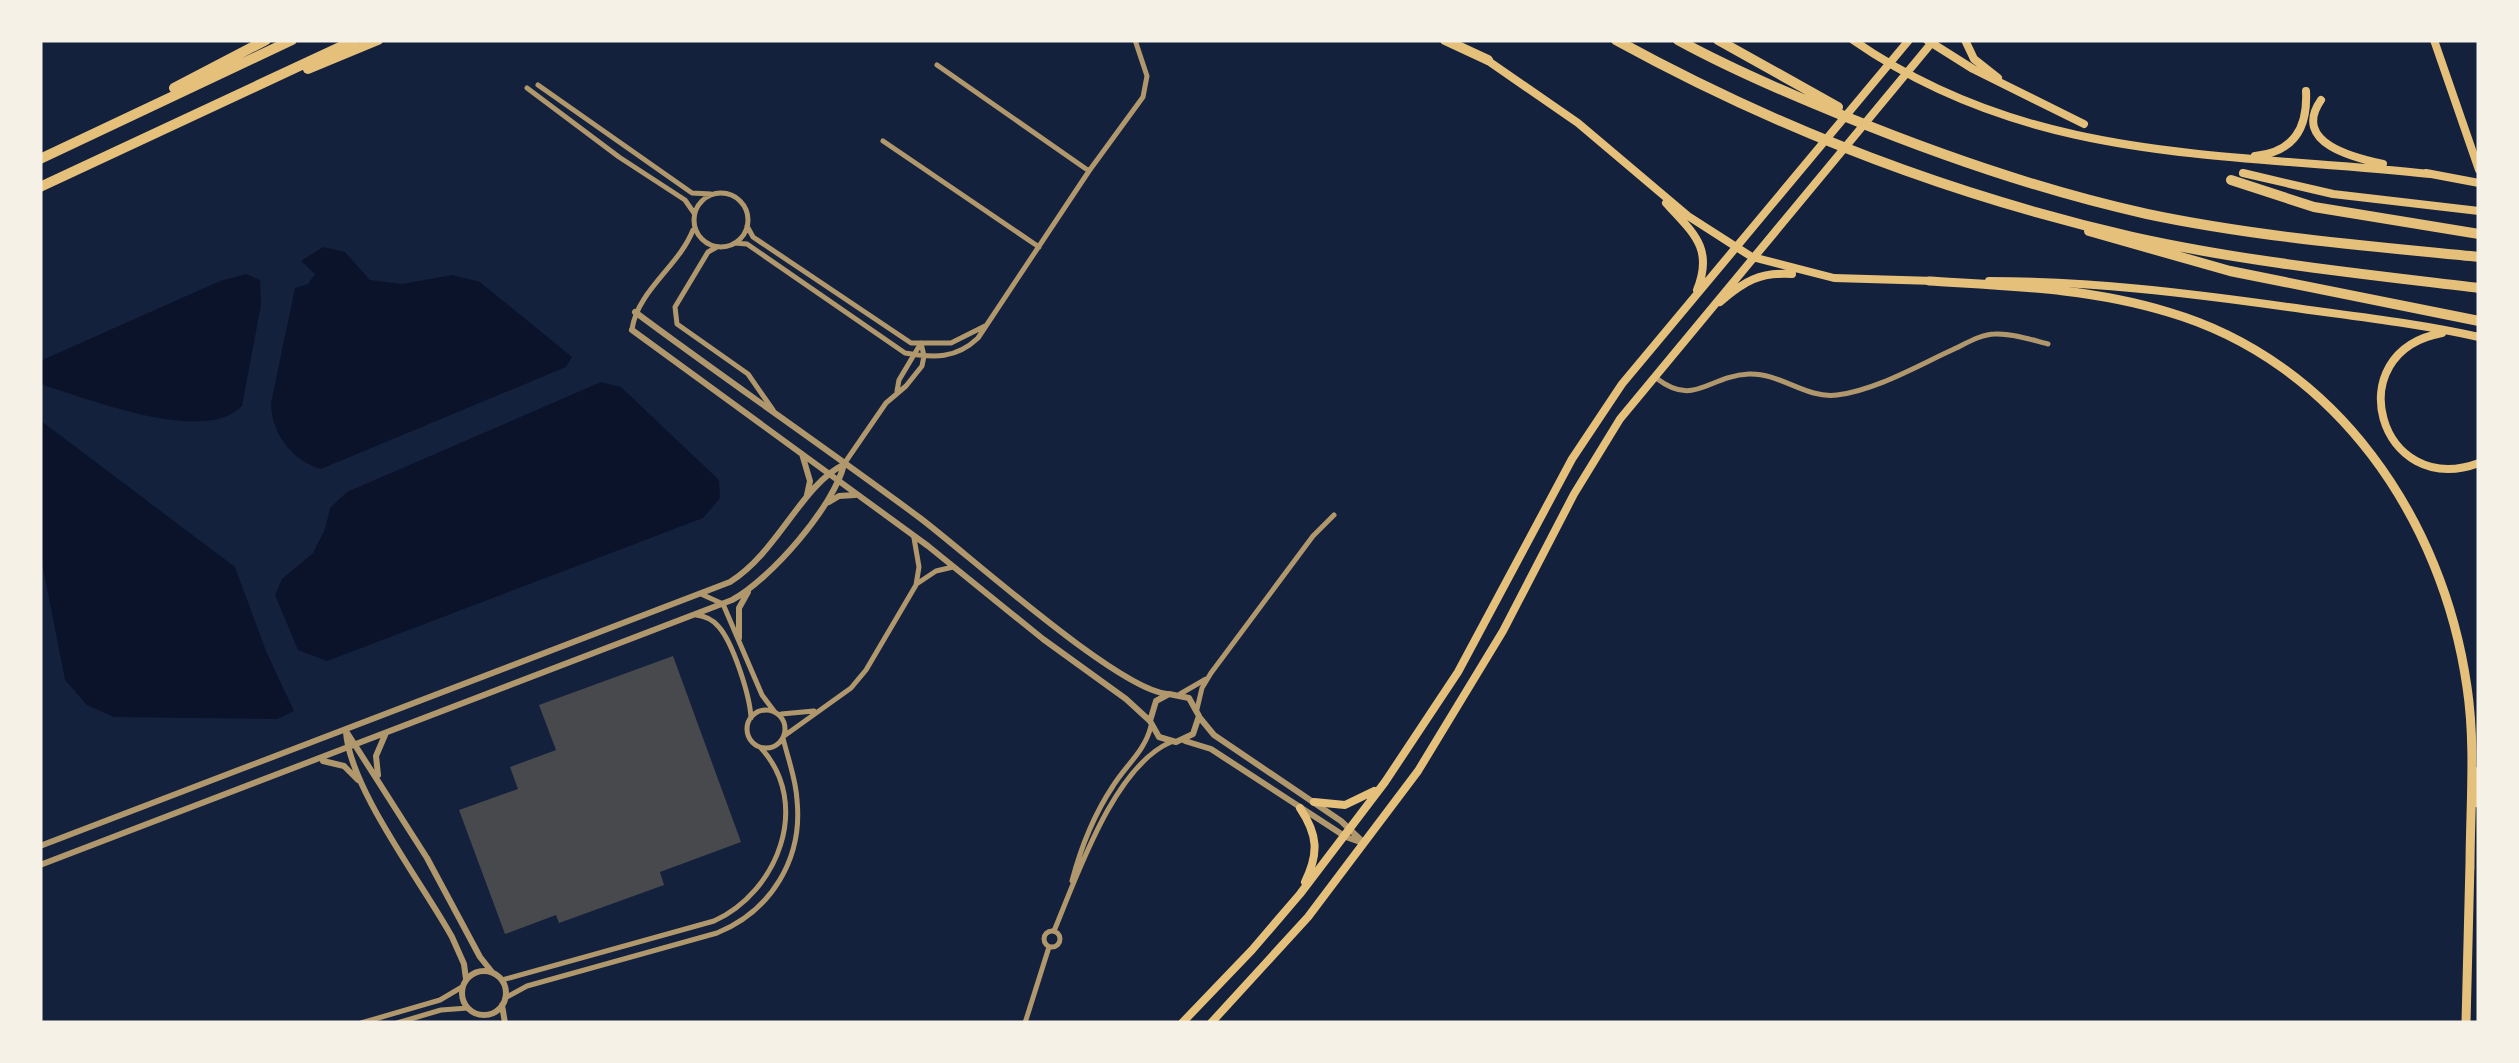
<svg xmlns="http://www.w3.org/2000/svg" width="2519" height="1063" font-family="'Noto Sans',sans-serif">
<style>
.water{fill:#0b132b}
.building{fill:#48494c}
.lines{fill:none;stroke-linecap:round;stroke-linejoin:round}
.minor{stroke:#b1986c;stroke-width:5}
.tertiary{stroke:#b1986c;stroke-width:6}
.secondary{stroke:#e5c07b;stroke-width:8}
.trunk{stroke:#e5c07b;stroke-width:9}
.motorway{stroke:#e5c07b;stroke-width:10}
</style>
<rect width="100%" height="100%" fill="#14213d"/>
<path class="water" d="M323 247 345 252 370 280 402 284 452 275 480 282 572 357 566 367 321 469C292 461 271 433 271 403L295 288 308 284 315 274 301 261Z
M246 274 260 280 261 305 242 406C204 446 87 398 40 384V361L220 281Z
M601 382 621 387 719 480 720 498 703 518 327 661 298 650 275 595 282 579 313 553 325 529 330 508 347 492Z
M40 420 235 567 266 651 294 711 277 719 114 717 87 705 65 680 40 553Z"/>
<path class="building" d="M673 656 741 842 660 872 664 885 559 923 556 915 505 934 459 810 518 789 510 767 556 750 539 705Z"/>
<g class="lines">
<path class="minor" d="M937 65 1089 171
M538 85 692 193 711 194
M527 88 619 157 685 200 694 213
M883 141 1039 247
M694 220a27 27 0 1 1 54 0a27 27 0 1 1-54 0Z
M747 226 753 237 911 343H951L985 326
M735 243 747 244 905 353C934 358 956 359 978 338L1089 171 1143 97 1147 76 1135 40
M717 247 708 252 675 307 677 324 748 374 773 410
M632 329C638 290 679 266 693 230
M1656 378C1695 408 1707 376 1749 374 1781 373 1806 399 1837 395 1876 390 1917 366 1952 350 1965 344 1981 334 1995 334 2012 333 2032 340 2048 344
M897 391 899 380 921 343
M844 464 886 403 906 386 922 366 924 356 921 343
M918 583 936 571 953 567
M701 594 723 604 762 695 774 711
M696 615C705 616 712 619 718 626 733 642 750 696 751 718
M1180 694 1206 679
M1197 709 1202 688 1211 673 1313 536 1334 515
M747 729a19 19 0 1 1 38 0a19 19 0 1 1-38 0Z
M781 714 814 711
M784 736 851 688 866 670 916 585 919 567 914 538
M1072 881C1081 847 1093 816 1113 786 1126 765 1145 751 1151 726
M1044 939a8 8 0 1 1 16 0a8 8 0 1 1-16 0Z
M1054 931C1077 876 1114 766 1171 742
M502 980 714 921C778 892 812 804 761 748
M505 998 527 986 717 933C771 911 803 859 797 800 796 779 788 759 783 738
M361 1023 440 1000 462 987
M397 1023 441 1010 468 1008
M1025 1023 1049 947"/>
<path class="tertiary" d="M635 312C729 382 826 448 920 518 969 555 1117 689 1167 694
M632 330 928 546 1043 639 1126 699 1150 721 1159 737 1176 742 1193 734 1199 716 1189 698 1169 694 1156 701 1150 721
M802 454 810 481 807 495
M829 502 839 496 855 495
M739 638V608L748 592
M1200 718 1214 735 1341 821 1364 843
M346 731 427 858 480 957 492 972
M346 732C350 789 423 884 452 937L464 964 466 979
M1185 741 1211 749 1346 837 1363 843
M323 761 344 766 358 780
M378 775 376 756 385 735
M40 846 730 582C778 552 801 486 843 465
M40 865 732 600C770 580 835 505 844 464
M462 993a22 22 0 1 1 44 0a22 22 0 1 1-44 0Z
M502 1005 505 1023"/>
<path class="secondary" d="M1853 40C2031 164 2225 152 2430 174
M1927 40 1973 69 2084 124
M1965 40 1974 59 1998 78
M2434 40 2479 170
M1484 58 1578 123 1688 216 1752 257 1834 278 1935 281
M2321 100C2291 143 2355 158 2383 164
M2255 156C2293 152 2308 129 2306 91
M2243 173 2333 194 2479 211
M2426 173 2479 183
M1666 203C1693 233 1714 248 1697 290
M1989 281C2090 281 2188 293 2288 307 2352 316 2416 323 2479 337
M1720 302C1744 281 1760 272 1792 274
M2442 333C2337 352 2379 500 2479 463
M1314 802 1345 805 1374 791
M1300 808C1318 835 1319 853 1305 882
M1182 1023 1252 950 1300 894 1385 782 1458 672 1572 459 1622 384 1909 40
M1211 1023 1308 917 1418 771 1503 631 1574 494 1620 419 1934 40"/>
<path class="trunk" d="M1929 281C2009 286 2090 288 2168 312 2336 361 2443 519 2467 687 2476 746 2470 809 2470 869
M2475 803 2479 771
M2466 1023 2470 863"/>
<path class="motorway" d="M1445 40 1488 60
M1616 40C1778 129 1954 196 2133 237 2246 262 2364 274 2479 288
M1678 40C1731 69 1787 93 1844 116 1942 156 2043 191 2147 214 2256 237 2369 246 2479 257
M1718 40 1838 107
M308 69 378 40
M174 88 266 40
M40 159 292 40
M2231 180 2314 207 2479 234
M40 187 355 40
M2089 231 2230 271 2479 321"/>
</g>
<rect width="2519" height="1063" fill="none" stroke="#f6f1e7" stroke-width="85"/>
</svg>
